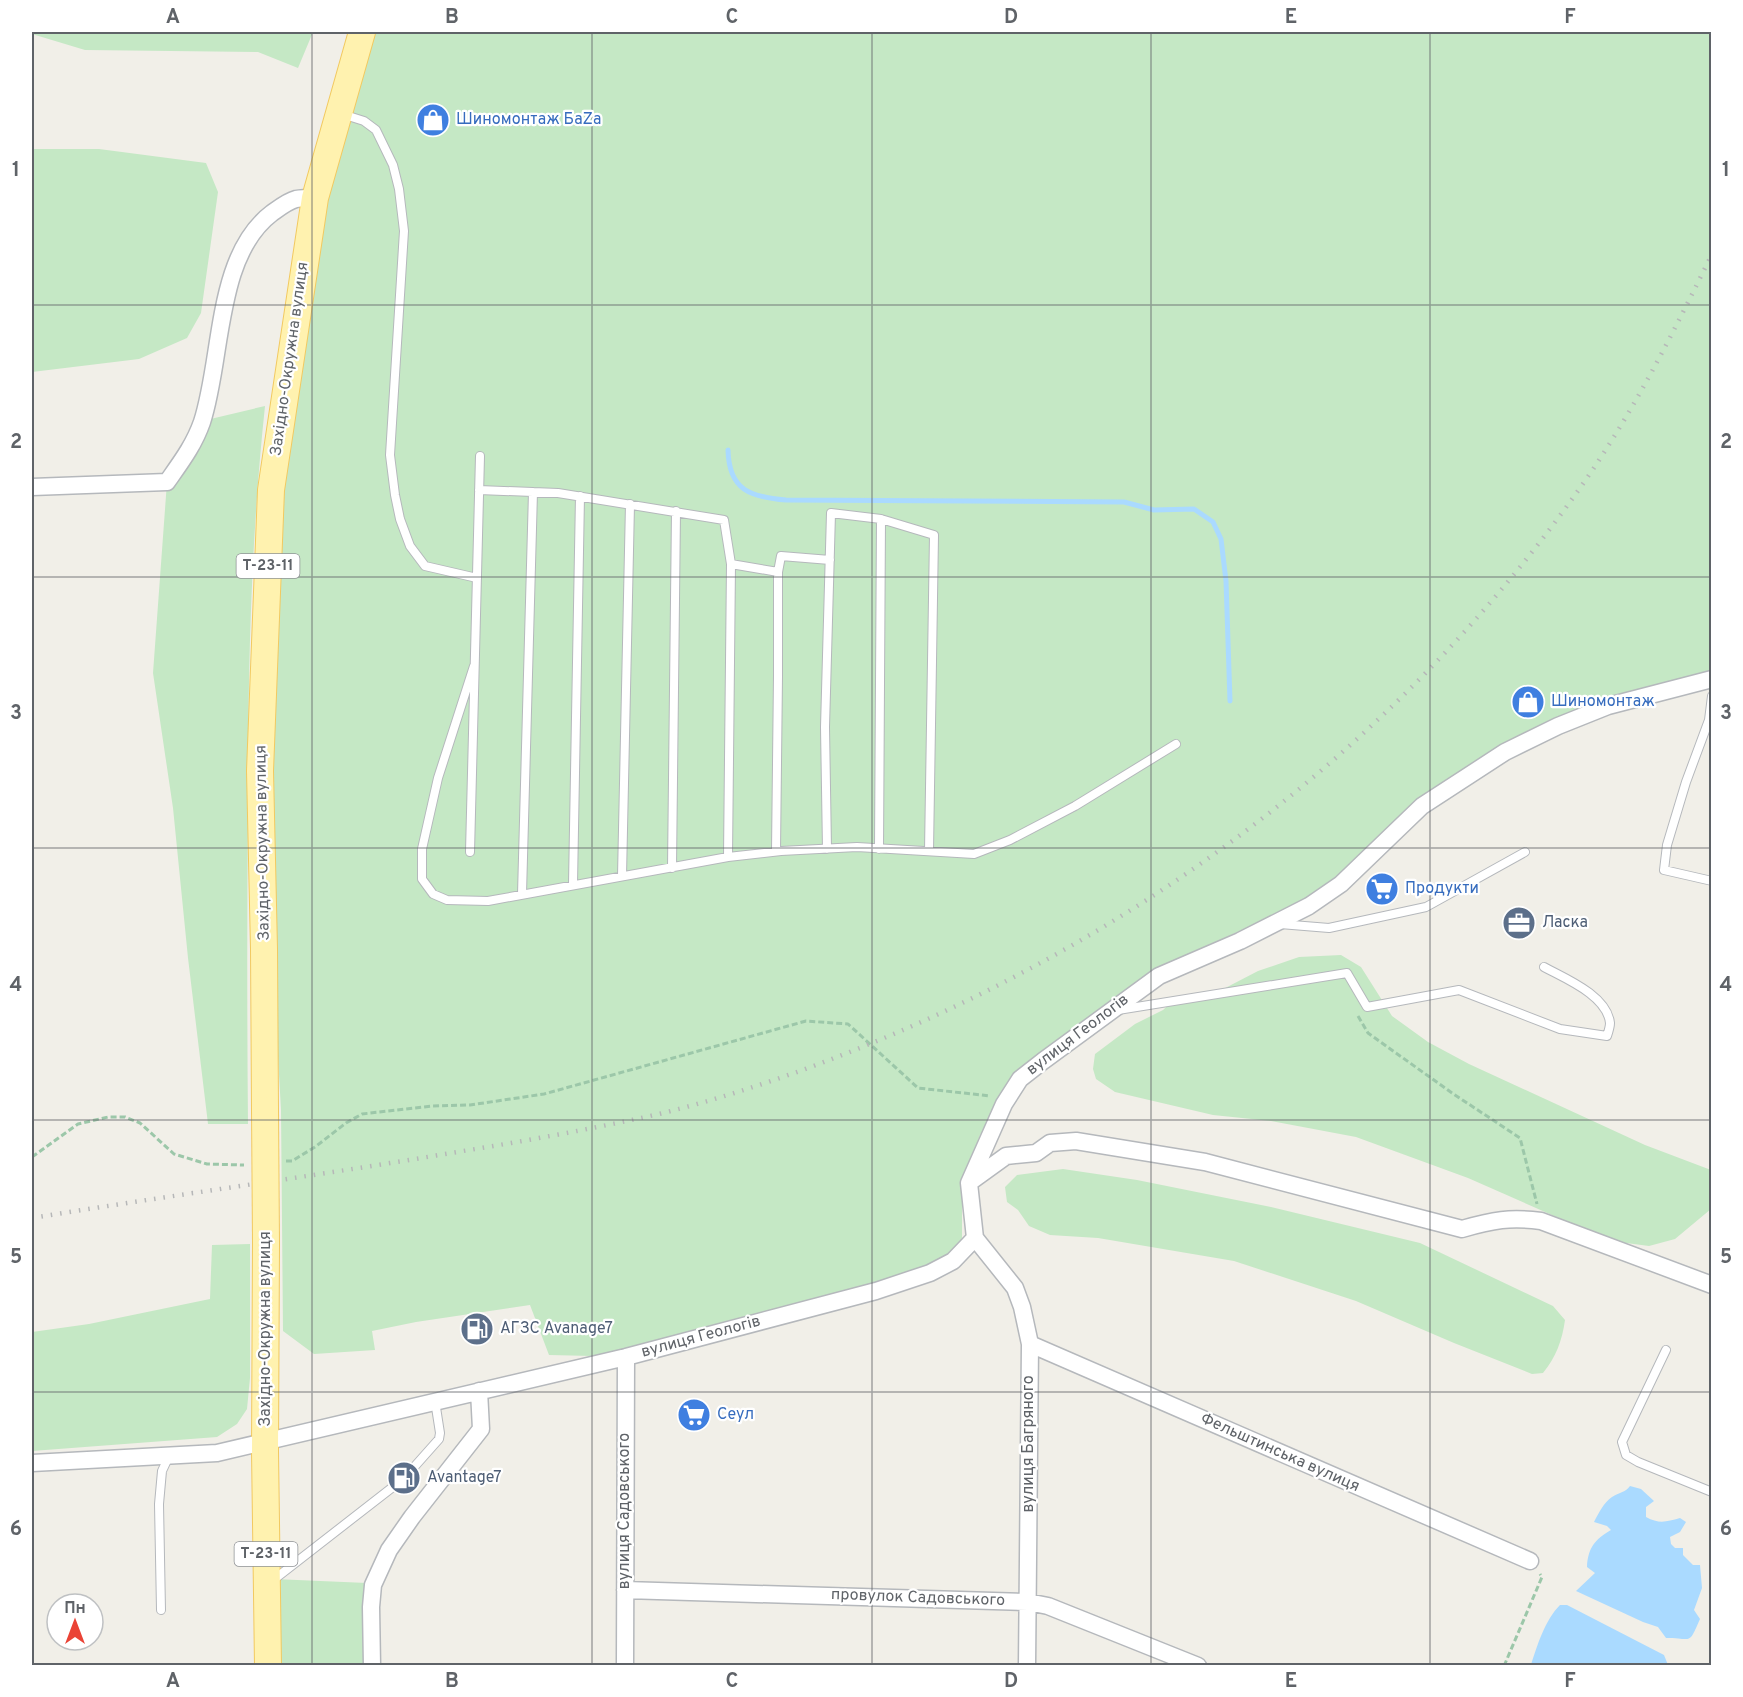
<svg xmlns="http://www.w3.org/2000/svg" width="1743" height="1697" font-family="Overpass,sans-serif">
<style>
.green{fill:#c5e8c5}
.water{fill:#aadaff}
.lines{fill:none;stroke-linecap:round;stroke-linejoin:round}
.stream{stroke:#aadaff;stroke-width:5}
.service-casing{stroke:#b5b8bc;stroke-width:10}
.minor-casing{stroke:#b5b8bc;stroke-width:19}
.primary-casing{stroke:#f2c960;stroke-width:28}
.path{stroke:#9cc7a9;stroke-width:3;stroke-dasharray:6 3;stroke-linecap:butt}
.service{stroke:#fff;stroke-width:8}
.minor{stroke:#fff;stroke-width:16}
.primary{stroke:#fff2af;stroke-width:26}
.rail{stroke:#b6b7b8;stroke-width:4.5;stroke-dasharray:1.5 8;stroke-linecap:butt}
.primary-bridge-casing{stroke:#f2c960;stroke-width:28;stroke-linecap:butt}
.primary-bridge{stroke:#fff2af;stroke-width:26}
.grid{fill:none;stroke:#5f6368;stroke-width:1.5;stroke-opacity:0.55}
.labels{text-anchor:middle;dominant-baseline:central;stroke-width:4.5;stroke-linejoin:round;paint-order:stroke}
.shield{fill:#fff;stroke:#8f9295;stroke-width:1.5}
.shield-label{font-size:15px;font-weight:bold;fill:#5f6368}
.shop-label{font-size:16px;fill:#366cbe;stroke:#fff;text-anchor:start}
.street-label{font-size:16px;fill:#5f6368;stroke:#fff}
.service-label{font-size:16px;fill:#4e5e75;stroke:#fff;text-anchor:start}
.neatline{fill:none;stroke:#5f6368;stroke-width:2}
.grid-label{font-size:20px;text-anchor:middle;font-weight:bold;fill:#5f6368}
</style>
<rect width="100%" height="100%" fill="#f1efe8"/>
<path class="green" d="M32 32H313L298 68 258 52 85 50 32 34Z
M370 32H1711V672L1502 746 1337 878 1306 900 1156 970 1015 1074 980 1135 962 1182V1238L952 1253 927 1267 874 1285 624 1350 592 1356 549 1355 530 1305 416 1322 372 1331 375 1350 314 1354 283 1331 281 1110 272 949 268 771 278 491 322 199Z
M32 149H99L206 163 218 192 201 313 187 338 139 359 32 372Z
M265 406C251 537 248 669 248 801 247 909 247 1016 248 1124H208L188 958 173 808 153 673 167 482 202 421Z
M1341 955 1361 967 1392 1016 1428 1042 1469 1064 1645 1145 1711 1170V1209L1675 1239 1649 1246 1611 1241 1468 1178 1356 1137 1271 1121 1213 1115 1115 1092 1096 1079 1093 1069 1095 1054 1135 1024 1163 1010 1175 999 1206 998 1258 971 1299 957Z
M1063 1169 1137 1180 1271 1207 1420 1243 1553 1306 1565 1320C1562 1341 1556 1357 1543 1373L1532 1374 1454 1343 1356 1301 1234 1261 1098 1238 1050 1235 1029 1226 1018 1210 1007 1202 1005 1187 1017 1175Z
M250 1244V1378L247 1409 237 1424 217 1437 32 1451V1332L89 1324 210 1299 212 1245Z
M274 1579 367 1583 366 1665H275Z"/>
<path class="water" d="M1630 1486 1641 1489 1654 1501 1646 1507V1517C1659 1524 1666 1522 1680 1518L1686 1522 1680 1532 1670 1537 1671 1544 1675 1548H1683V1555L1693 1565H1700L1702 1588 1694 1610 1700 1619C1688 1646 1693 1638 1666 1638L1658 1627 1643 1622 1576 1591 1595 1573 1587 1567C1588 1548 1595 1539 1611 1530L1607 1526 1594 1522C1598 1514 1604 1502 1612 1497 1619 1492 1625 1493 1630 1486Z
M1560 1605H1567L1664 1655 1668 1665H1531C1537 1646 1545 1620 1560 1605Z"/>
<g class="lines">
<path class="stream" d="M728 450C729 491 751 497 786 500L1124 502 1154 510 1194 509 1213 522 1221 539 1226 581 1230 701"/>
<g class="service-casing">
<path id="service" d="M342 114 364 121 376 130 393 165 399 189 404 231 390 455 395 495 400 519 410 546 425 566 477 578
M479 490 558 493 724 520 731 564 778 572 781 556 830 560
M474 666 438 778 422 849V879L433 894 447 900 488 901 728 857 781 851 857 847 974 854 1010 840 1075 806 1176 744
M1712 696 1709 720 1686 782 1667 845 1664 870 1712 881
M827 849 825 727 831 513 881 519 934 535 929 851
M879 849 881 519
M776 851 778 676V572
M470 852 480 456
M728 857 731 564
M672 868 676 511
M622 876 630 504
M573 884 580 496
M522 894 533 492
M1280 924 1329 928 1426 907 1525 852
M1118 1010 1347 973 1367 1007 1459 990 1560 1029 1607 1036C1608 1033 1610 1027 1610 1023 1607 995 1564 978 1544 967
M1666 1350 1622 1442 1626 1455 1638 1462 1712 1492
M407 1475 439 1439 440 1433 435 1401
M272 1581 398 1483
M161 1610 159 1504 162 1471 169 1456"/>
</g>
<g class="minor-casing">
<path id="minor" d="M32 487 167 482C181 462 194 445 202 422 223 358 215 256 272 213 279 208 288 201 296 199 302 198 309 198 315 198
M970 1182 1006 1156 1036 1153 1050 1143 1076 1141 1205 1162 1462 1229C1493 1220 1510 1217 1541 1221L1712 1285
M975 1238 1015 1288 1022 1307 1030 1344 1027 1666
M1030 1344 1530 1561
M32 1463 217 1453 626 1357 876 1291 930 1273 953 1261 975 1238 969 1183 1004 1104 1020 1079 1043 1061 1159 976 1240 941 1309 906 1341 884 1422 806 1505 752 1558 726 1608 706 1712 679
M625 1590 1028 1602 1048 1606 1198 1666
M372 1666 371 1607 373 1585 389 1550 412 1517 481 1429 479 1391
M625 1666 626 1357"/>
</g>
<g class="primary-casing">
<path id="primary" d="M265 1110 264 949 260 771 271 490 315 198 362 32
M266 1244 265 1451 268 1666"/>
</g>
<path class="path" d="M1358 1016 1368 1033 1452 1093 1520 1138 1537 1204
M32 1157 78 1124 108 1117H125L140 1123 174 1154 207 1164 244 1165
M286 1161H292L315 1147 346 1123 362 1114 432 1106 470 1105 544 1094 806 1021 848 1024 918 1088 990 1096
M1504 1666 1542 1577 1540 1574"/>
<use href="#service" class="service"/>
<use href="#minor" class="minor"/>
<use href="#primary" class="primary"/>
<path class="rail" d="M32 1218C173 1195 316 1176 457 1152 525 1141 592 1129 659 1114 745 1093 829 1062 910 1027 1182 907 1417 722 1587 478 1636 407 1674 331 1712 254"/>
<g class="primary-bridge-casing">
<path id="primary-bridge" d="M265 1110 266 1244"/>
</g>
<use href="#primary-bridge" class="primary-bridge"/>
</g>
<path class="grid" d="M312 32V1666M592 32V1666M872 32V1666M1151 32V1666M1430 32V1666M32 305H1712M32 577H1712M32 848H1712M32 1120H1712M32 1392H1712"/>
<defs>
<g id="shop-disc" transform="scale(1.725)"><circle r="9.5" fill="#3f7fe0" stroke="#fff"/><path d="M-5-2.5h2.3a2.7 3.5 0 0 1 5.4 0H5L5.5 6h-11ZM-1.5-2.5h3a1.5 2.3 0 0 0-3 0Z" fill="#fff"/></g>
<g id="supermarket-disc" transform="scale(1.725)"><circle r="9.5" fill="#3f7fe0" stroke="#fff"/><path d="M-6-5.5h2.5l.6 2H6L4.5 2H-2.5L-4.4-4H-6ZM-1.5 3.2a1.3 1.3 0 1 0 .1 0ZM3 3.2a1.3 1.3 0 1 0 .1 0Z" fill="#fff"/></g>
<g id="office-disc" transform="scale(1.725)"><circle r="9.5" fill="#5c6f8a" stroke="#fff"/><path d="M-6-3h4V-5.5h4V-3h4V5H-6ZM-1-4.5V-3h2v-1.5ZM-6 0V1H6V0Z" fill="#fff"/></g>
<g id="fuel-disc" transform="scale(1.725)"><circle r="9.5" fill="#5c6f8a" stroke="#fff"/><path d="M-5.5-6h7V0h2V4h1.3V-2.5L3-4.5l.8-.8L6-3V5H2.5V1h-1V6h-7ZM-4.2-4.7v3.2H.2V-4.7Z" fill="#fff"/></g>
</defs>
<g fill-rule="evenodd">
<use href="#shop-disc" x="433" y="120"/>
<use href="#shop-disc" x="1528" y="702"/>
<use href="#supermarket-disc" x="1382" y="889"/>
<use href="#office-disc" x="1519" y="923"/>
<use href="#fuel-disc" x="477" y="1329"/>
<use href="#supermarket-disc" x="694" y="1415"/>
<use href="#fuel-disc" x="404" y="1478"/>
</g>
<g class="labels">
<g class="shield">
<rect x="236.5" y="554" width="63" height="24" rx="4.5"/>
<rect x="234.5" y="1542" width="63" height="24" rx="4.5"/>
</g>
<g class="shield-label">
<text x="268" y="566">Т-23-11</text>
<text x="266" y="1554">Т-23-11</text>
</g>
<g class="shop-label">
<text x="456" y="120">Шиномонтаж БаZa</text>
<text x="1551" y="702">Шиномонтаж</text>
<text x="1405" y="889">Продукти</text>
<text x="717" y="1415">Сеул</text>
</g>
<g class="street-label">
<text transform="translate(290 359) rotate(-82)">Західно-Окружна вулиця</text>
<text transform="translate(263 843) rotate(-91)">Західно-Окружна вулиця</text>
<text transform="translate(1078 1035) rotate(-37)">вулиця Геологів</text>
<text transform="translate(266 1329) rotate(-90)">Західно-Окружна вулиця</text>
<text transform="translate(701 1337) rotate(-15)">вулиця Геологів</text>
<text transform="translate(1029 1444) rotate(-90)">вулиця Багряного</text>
<text transform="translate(1280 1453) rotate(24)">Фельштинська вулиця</text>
<text transform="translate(625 1511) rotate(-90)">вулиця Садовського</text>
<text transform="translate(918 1598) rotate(2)">провулок Садовського</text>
</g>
<g class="service-label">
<text x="1542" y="923">Ласка</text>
<text x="500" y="1329">АГЗС Avanage7</text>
<text x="427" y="1478">Avantage7</text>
</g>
</g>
<rect width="1743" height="1697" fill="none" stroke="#ffffff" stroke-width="66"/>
<g transform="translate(75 1622)"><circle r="28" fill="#ffffff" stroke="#bfc1c3" stroke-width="1.5"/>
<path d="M0-4.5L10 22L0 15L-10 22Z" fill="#ea4335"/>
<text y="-9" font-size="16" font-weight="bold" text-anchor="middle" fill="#5f6368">Пн</text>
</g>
<rect x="33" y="33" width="1677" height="1631" class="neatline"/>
<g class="grid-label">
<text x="173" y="23">A</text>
<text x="452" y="23">B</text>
<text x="732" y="23">C</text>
<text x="1011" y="23">D</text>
<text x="1291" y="23">E</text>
<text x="1570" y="23">F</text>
<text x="16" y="176">1</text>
<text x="1726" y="176">1</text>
<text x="16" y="448">2</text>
<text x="1726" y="448">2</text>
<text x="16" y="719">3</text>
<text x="1726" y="719">3</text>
<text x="16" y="991">4</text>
<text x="1726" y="991">4</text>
<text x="16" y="1263">5</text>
<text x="1726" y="1263">5</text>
<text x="16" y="1535">6</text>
<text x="1726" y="1535">6</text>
<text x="173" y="1687">A</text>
<text x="452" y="1687">B</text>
<text x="732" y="1687">C</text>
<text x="1011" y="1687">D</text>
<text x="1291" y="1687">E</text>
<text x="1570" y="1687">F</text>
</g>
</svg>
